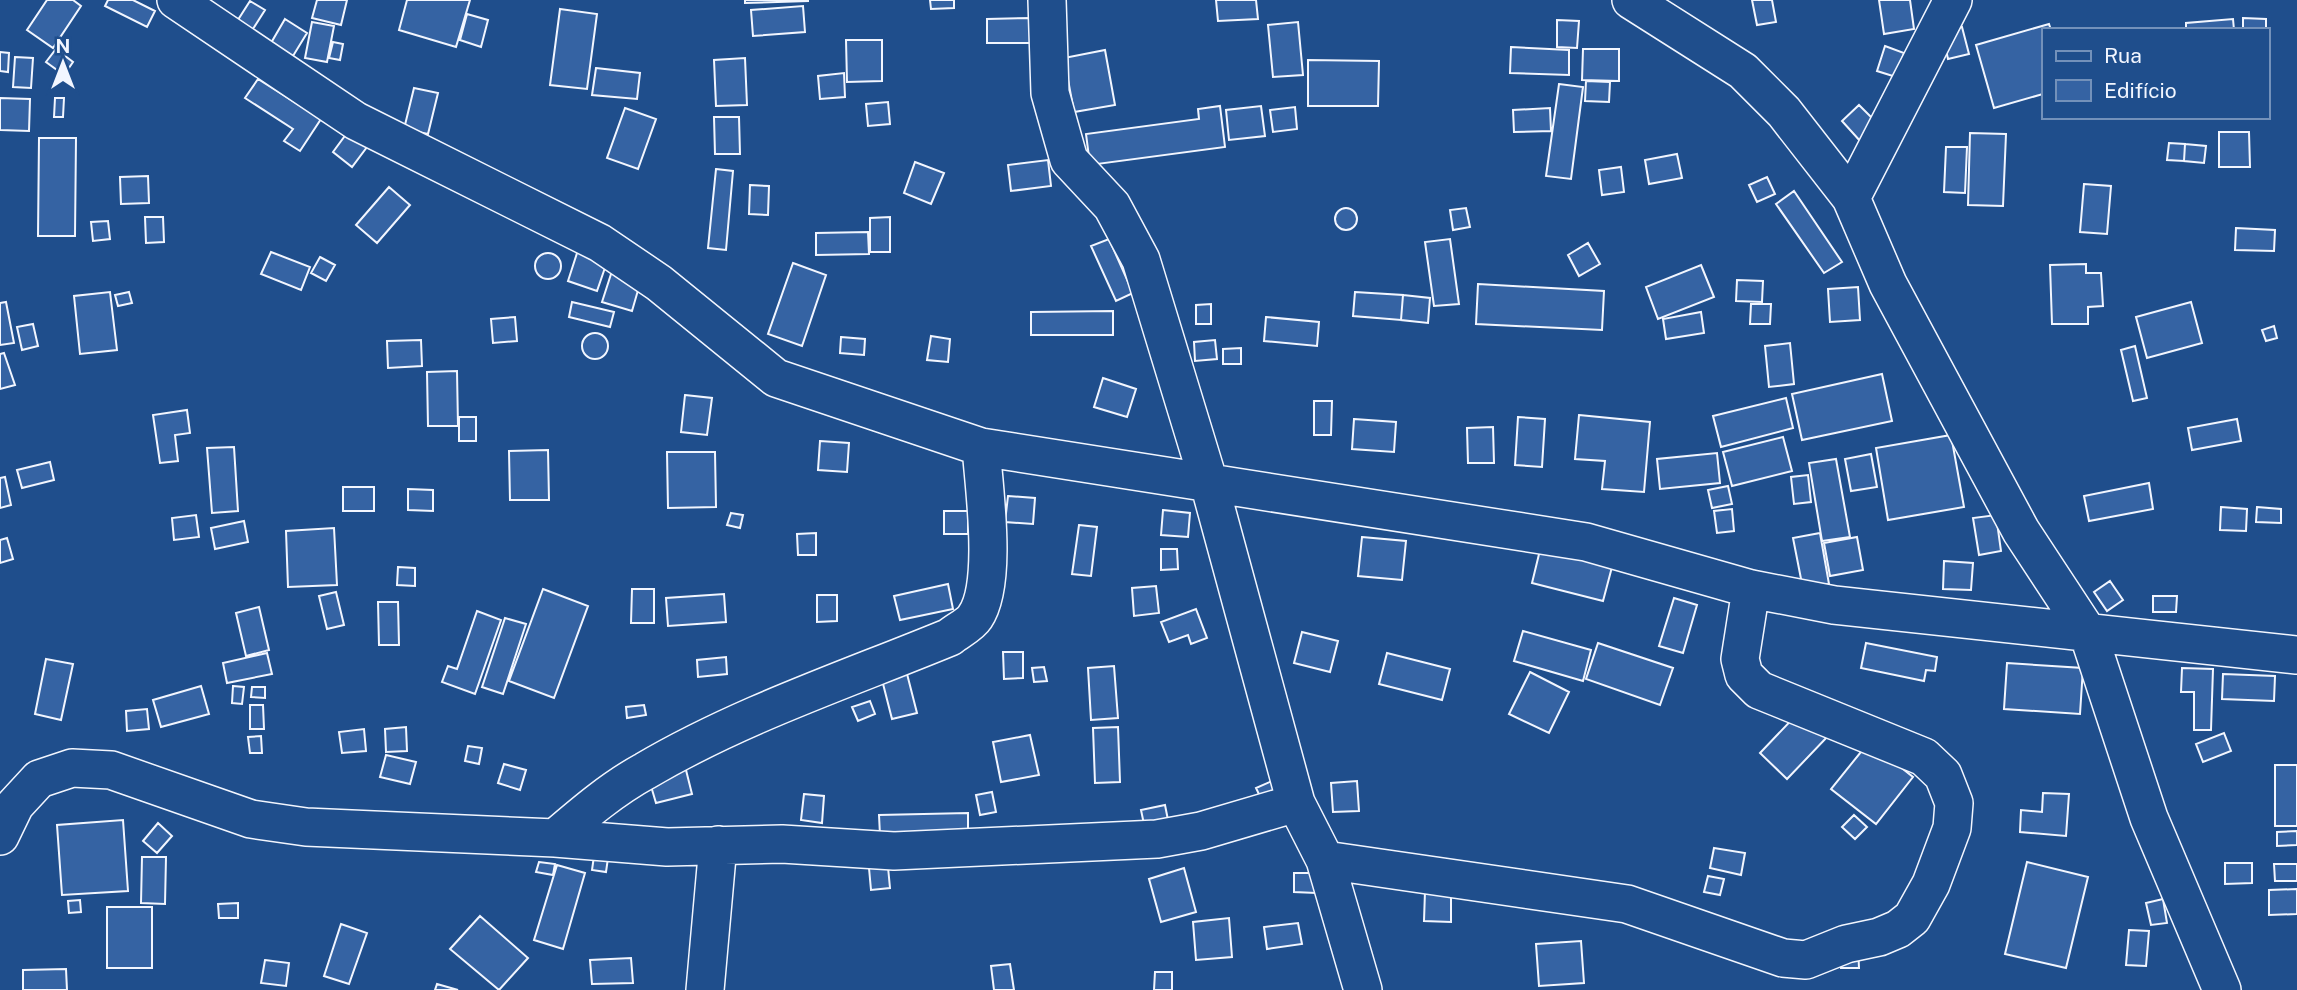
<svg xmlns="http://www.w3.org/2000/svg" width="2297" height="990" font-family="'Public Sans',sans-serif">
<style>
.building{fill:#3563a3;stroke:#f2f6ff;stroke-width:2}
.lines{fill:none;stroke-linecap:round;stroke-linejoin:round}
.street-casing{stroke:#f2f6ff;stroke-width:40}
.street{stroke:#1f4e8c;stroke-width:37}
</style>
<rect width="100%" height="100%" fill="#1f4e8c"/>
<path class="building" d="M47 0H73L81 6 53 48 27 30Z
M108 0H133L155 11 147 27 105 6Z
M317 0H347L341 25 312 18Z
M407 0H470L456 47 399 30Z
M745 0H808V1L745 3Z
M930 0H954V8L931 9Z
M1216 0H1256L1258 19 1218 21Z
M1752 0H1772L1776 22 1757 25Z
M1879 0H1910L1914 29 1884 34Z
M250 1 265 10 251 32 236 23Z
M803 6 805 32 753 36 751 10Z
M560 9 597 14 587 89 550 85Z
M467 14 488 20 481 47 460 40Z
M1031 18V43H987V19Z
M2243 18 2266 19V30H2243Z
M285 19 307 33 293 56 271 43Z
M2233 19 2234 30H2186V23Z
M1557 20 1579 21 1577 48 1557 47Z
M312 22 334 26 327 62 305 58Z
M1298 22 1303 75 1273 77 1268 25Z
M2049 24 2051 30H2043V94L1994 108 1976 45Z
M1962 27 1969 54 1948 59 1942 32Z
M846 40H882V81L847 82Z
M333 42 343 44 340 60 329 58Z
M1885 46 1904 53 1896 77 1877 71Z
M1511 47 1569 50V75L1510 73Z
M56 49 73 62 64 75 46 62Z
M1583 49H1619V81L1582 80Z
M1105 50 1115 105 1074 112 1064 58Z
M0 52 9 53 8 72 0 71Z
M15 57 33 58 31 88 13 87Z
M745 58 747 105 716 106 714 60Z
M1308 60 1379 61 1378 106H1308Z
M596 68 640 73 637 99 592 95Z
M844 73 845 97 820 99 818 76Z
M258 79 321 119 300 151 284 141 293 129 245 98Z
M1586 81 1610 82 1609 102 1585 101Z
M1559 84 1583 87 1571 179 1546 176Z
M414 88 438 93 428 134 404 129Z
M0 98 30 99 29 131 0 130Z
M55 98H64L63 117H54Z
M888 102 890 124 868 126 866 104Z
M1859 105 1879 125 1861 142 1842 121Z
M1220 106 1225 147 1090 165 1086 134 1199 119 1198 109Z
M1261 106 1265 136 1229 140 1226 110Z
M1295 107 1297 129 1273 132 1270 110Z
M625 108 656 119 638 169 607 158Z
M1550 108 1551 131 1514 132 1513 110Z
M714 117H739L740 154H715Z
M350 129 370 143 352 167 333 152Z
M2219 132H2249L2250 167H2219Z
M1970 133 2006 134 2003 206 1968 205Z
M39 138H76L75 236H38Z
M2169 143 2185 144 2184 161 2167 160Z
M2185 144 2206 146 2204 163 2184 161Z
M1946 147H1967L1965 193 1944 192Z
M1677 154 1682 178 1649 184 1645 160Z
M1048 160 1051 186 1011 191 1008 165Z
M915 162 944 173 931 204 904 193Z
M1621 167 1624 192 1602 195 1599 170Z
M716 169 733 171 726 250 708 248Z
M148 176 149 203 121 204 120 177Z
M1767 177 1775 194 1757 202 1749 185Z
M2084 184 2111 186 2107 234 2080 232Z
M750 185 769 186 768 215 749 214Z
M389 187 410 205 377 243 356 225Z
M1794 191 1842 262 1824 273 1776 204Z
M1335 219a11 11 0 1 1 22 0a11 11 0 1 1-22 0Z
M1466 208 1470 227 1453 230 1450 210Z
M145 217H163L164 242 146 243Z
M890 217V252H870V218Z
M108 221 110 239 93 241 91 222Z
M2236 228 2275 230 2274 251 2235 250Z
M868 232 869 254 816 255V233Z
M1109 239 1133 293 1116 301 1091 246Z
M1450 239 1459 304 1434 306 1425 242Z
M1588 243 1600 264 1579 276 1568 255Z
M578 250 608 259 597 291 568 281Z
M271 252 310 267 301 290 261 274Z
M535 266a13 13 0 1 1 26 0a13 13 0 1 1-26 0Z
M320 257 335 265 326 281 311 273Z
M793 263 826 275 802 346 768 334Z
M2086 264V273H2101L2103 306 2088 307V324H2052L2050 265Z
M1701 265 1714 297 1658 319 1646 287Z
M612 271 641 280 632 311 602 302Z
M1737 280 1763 281 1762 302 1736 301Z
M1478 284 1604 291 1602 330 1476 324Z
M1858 287 1860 320 1830 322 1828 289Z
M110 292 117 350 80 354 74 296Z
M129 292 132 303 118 306 115 295Z
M1355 292 1403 295 1401 320 1353 316Z
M1403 295 1430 298 1428 323 1401 320Z
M6 302 14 343 0 345V303Z
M572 302 614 312 610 327 569 317Z
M2191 302 2202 343 2147 358 2136 317Z
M1211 304V324H1196V305Z
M1751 304H1771L1770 324H1750Z
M1113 311V335H1031V312Z
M1701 312 1704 333 1666 339 1663 319Z
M515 317 517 341 493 343 491 319Z
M1266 317 1319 322 1317 346 1264 341Z
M33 324 38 346 22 350 17 327Z
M2274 326 2277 338 2266 341 2262 330Z
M582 346a13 13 0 1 1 26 0a13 13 0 1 1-26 0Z
M931 336 950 339 948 362 927 360Z
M841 337 865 339 864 355 840 353Z
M421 340 422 366 388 368 387 341Z
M1215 340 1217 359 1195 361 1194 342Z
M1790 343 1794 384 1769 387 1765 346Z
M2135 346 2147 398 2133 401 2121 350Z
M1241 348V364H1223V349Z
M4 353 15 385 0 389V354Z
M457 371 458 426H428L427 372Z
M1882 374 1892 421 1802 440 1792 394Z
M1103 378 1136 389 1127 417 1094 407Z
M685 395 712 398 707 435 681 432Z
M1786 398 1793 428 1721 447 1713 416Z
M1314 401H1332L1331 435H1314Z
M187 410 190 433 175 435 178 461 160 463 153 415Z
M1579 415 1650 422 1644 492 1602 489 1605 461 1575 459Z
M459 417H476V441H459Z
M1518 417 1545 419 1542 467 1515 465Z
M1354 419 1396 422 1394 452 1352 449Z
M2237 419 2241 441 2192 450 2188 428Z
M1493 427 1494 463H1468L1467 428Z
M1951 435 1964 507 1888 520 1876 448Z
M1783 437 1792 471 1732 486 1723 452Z
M820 441 849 443 847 472 818 470Z
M234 447 238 511 212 513 207 448Z
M548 450 549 500H510L509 451Z
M667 452H715L716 507 668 508Z
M1717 453 1720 483 1660 489 1657 459Z
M1871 454 1877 487 1851 491 1845 459Z
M1836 459 1850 537 1822 541 1809 463Z
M50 462 54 480 22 488 17 470Z
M1808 475 1811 502 1794 504 1791 477Z
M5 477 11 505 0 508V478Z
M2149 483 2153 509 2089 521 2084 496Z
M1728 486 1732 504 1712 508 1708 490Z
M343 487H374V511H343Z
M408 489 433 490V511L408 510Z
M1008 496 1035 498 1033 524 1005 522Z
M2221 507 2247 509 2246 531 2220 530Z
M2257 507 2281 509V523L2256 522Z
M1732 509 1734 531 1717 533 1714 511Z
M1163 510 1190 513 1188 537 1161 535Z
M944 511H968V534H944Z
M731 513 743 515 740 528 727 525Z
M196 515 199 537 174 540 172 518Z
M1996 515 2001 551 1979 555 1973 518Z
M244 521 248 542 215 549 211 528Z
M1079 525 1097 527 1091 576 1072 574Z
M334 528 337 585 288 587 286 531Z
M816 533V555H798L797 534Z
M1820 533 1829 584 1803 589 1793 538Z
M1362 537 1406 541 1402 580 1358 576Z
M1857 537 1863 570 1830 576 1824 543Z
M7 538 13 559 0 563V540Z
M1161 549H1177L1178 569 1161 570Z
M1540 550 1612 567 1603 601 1532 583Z
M1944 561 1973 563 1971 590 1943 589Z
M398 567 415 568V586L397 585Z
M2110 581 2123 600 2107 611 2094 592Z
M948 584 953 609 900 620 894 596Z
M1156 586 1159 613 1134 616 1132 588Z
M543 589 588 606 554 698 509 681Z
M632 589H654V623H631Z
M336 592 344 625 327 629 319 596Z
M724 594 726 622 668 626 666 598Z
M817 595H837V621L817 622Z
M2153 596H2177L2176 612H2153Z
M1674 598 1697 605 1683 653 1659 646Z
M378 602H398L399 645H379Z
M259 607 269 650 246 656 236 613Z
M1196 609 1207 638 1191 644 1188 635 1169 642 1161 622Z
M477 611 501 620 475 694 442 682 448 666 457 669Z
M505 618 526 624 503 694 482 687Z
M1523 631 1591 650 1583 681 1514 661Z
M1302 632 1338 641 1330 672 1294 663Z
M1598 643 1673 668 1660 705 1586 679Z
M1866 643 1937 657 1935 671 1926 670 1924 681 1861 668Z
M1003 652H1023V678L1004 679Z
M267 653 272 674 227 683 223 663Z
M1387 653 1450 669 1442 700 1379 684Z
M726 657 727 674 698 677 697 660Z
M46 659 73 664 61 720 35 714Z
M2007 663 2083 668 2080 714 2004 709Z
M905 666 917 713 892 719 880 672Z
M1114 666 1118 718 1091 720 1088 668Z
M1044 667 1047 681 1034 682 1032 668Z
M2182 668 2213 669 2211 730H2194V692H2181Z
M1530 672 1569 692 1549 733 1509 714Z
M2223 674 2275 676 2274 701 2222 699Z
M201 686 209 714 161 727 153 700Z
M233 686 244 687 242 704 232 703Z
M252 687H265V698L251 697Z
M870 701 875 714 858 721 852 707Z
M250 705H263L264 729H250Z
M644 705 646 715 627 718 626 707Z
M147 709 149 729 127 731 126 711Z
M1802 709 1829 735 1787 779 1760 753Z
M406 727 407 751 386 752 385 729Z
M1118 727 1120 782 1095 783 1093 728Z
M364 729 366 751 342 753 339 732Z
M2224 733 2231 751 2203 762 2196 744Z
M1030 735 1039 775 1001 782 993 742Z
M261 736 262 753H250L248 737Z
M1869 742 1913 777 1876 824 1831 789Z
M468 746 482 748 479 764 465 761Z
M386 755 416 762 410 784 380 777Z
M504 764 526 770 520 790 498 783Z
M2275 765H2297V826H2275Z
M685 766 692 794 656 803 648 776Z
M1272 781 1279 798 1264 805 1256 788Z
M1357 781 1359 811 1333 812 1331 783Z
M992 792 996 812 980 815 976 795Z
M2043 793 2069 794 2066 836 2020 832 2021 810 2042 812Z
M804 794 824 796 822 823 801 820Z
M1165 805 1169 825 1145 829 1141 810Z
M968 813V833L880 835 879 815Z
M1854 815 1867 827 1855 839 1842 827Z
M123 820 128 891 62 895 57 825Z
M158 823 172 836 157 853 143 841Z
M2297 831V845L2277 846V832Z
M1714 848 1745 853 1741 875 1710 868Z
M595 849 609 851 606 872 592 870Z
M142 857H166L165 904 141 903Z
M539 862 555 864 553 875 536 872Z
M2027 862 2088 877 2066 968 2005 954Z
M2225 863H2252V883L2225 884Z
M2274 864H2297V881H2275Z
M557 865 585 873 563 949 534 940Z
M888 867 890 888 871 890 869 868Z
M1184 868 1196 912 1161 922 1149 879Z
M1294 873H1316V893L1294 892Z
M1708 876 1724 879 1720 895 1704 892Z
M2297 889V914L2269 915V890Z
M1425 891 1451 892V922L1424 921Z
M2163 899 2167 923 2151 925 2146 903Z
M80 900 81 912 69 913 68 901Z
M238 903V918H219L218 904Z
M107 907H152V968H107Z
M480 916 528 958 499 990 450 949Z
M1229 918 1232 957 1196 960 1193 922Z
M1298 923 1302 944 1267 949 1264 927Z
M341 924 367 933 349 984 324 976Z
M2129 930 2149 931 2146 966 2126 965Z
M1581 941 1584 983 1539 986 1536 944Z
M1840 947H1858L1859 968H1841Z
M631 958 633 983 592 984 590 960Z
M265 960 289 963 286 986 261 983Z
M1010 964 1014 990H994L991 966Z
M66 969 67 990H23V970Z
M1155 972H1172V990H1154Z
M437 984 458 990H435Z"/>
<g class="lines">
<g class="street-casing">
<path id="street" d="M176 0 356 121 600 243 659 283 776 378 981 447 1586 542 1751 589 1834 605 2297 655
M1047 0 1050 93 1069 160 1112 206 1141 260 1209 483 1296 803 1325 860 1363 990
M1631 0 1743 71 1784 112 1851 198 1888 284 2021 531 2088 633 2149 818 2222 990
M1851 198 1953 0
M0 836 15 805 39 779 72 768 111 770 251 819 306 827 555 838 667 847 782 844 894 851 1157 839 1201 831 1296 803
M555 838C583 814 612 789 645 771 740 715 848 679 950 637 957 631 970 625 975 617 998 584 984 488 981 447
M1325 860 1627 904 1783 958 1806 960 1846 944 1879 937 1898 929 1912 918 1931 884 1952 828 1954 803 1943 775 1924 757 1759 690 1744 675 1740 659 1751 589
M705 990 718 845"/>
</g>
<use href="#street" class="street"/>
</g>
<rect x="2042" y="28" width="228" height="91" fill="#1f4e8c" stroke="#7391ba" stroke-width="2"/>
<rect x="2056" y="51" width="35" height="10" fill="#1f4e8c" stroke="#7391ba" stroke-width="2"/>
<text x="2104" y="63" font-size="21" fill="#f2f6ff">Rua</text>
<rect x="2056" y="80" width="35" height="21" fill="#3563a3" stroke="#7391ba" stroke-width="2"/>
<text x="2104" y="98" font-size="21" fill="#f2f6ff">Edifício</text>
<g transform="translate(63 63)" stroke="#1f4e8c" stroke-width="5" paint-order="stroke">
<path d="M0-5L12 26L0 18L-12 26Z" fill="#f2f6ff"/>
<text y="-10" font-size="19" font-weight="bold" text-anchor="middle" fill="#f2f6ff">N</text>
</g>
</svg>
